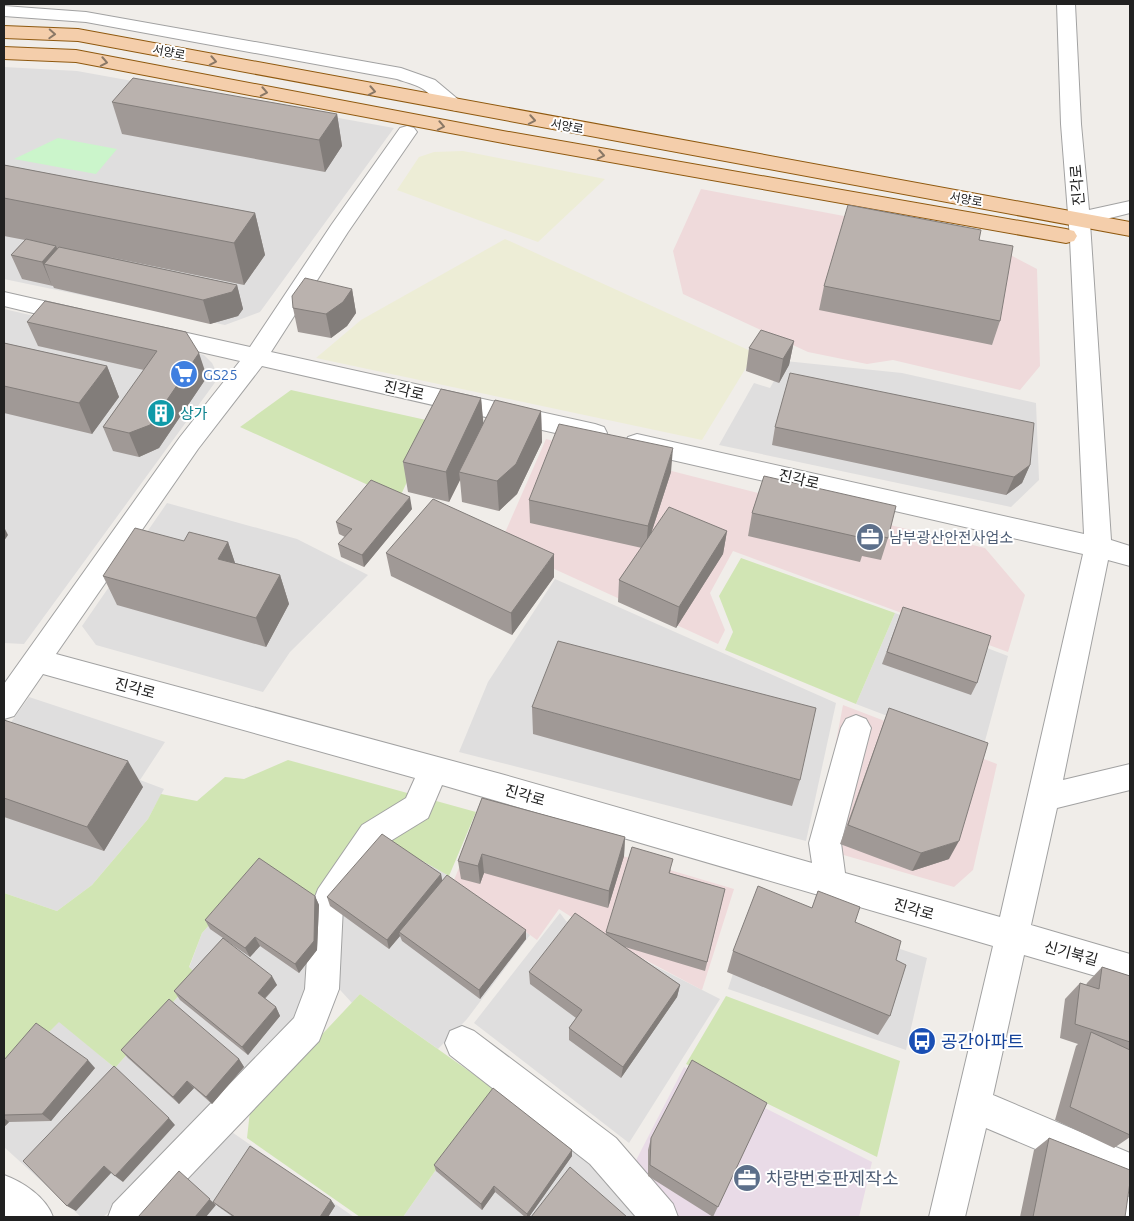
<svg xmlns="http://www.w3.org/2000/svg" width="1134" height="1221" font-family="Ubuntu,'Noto Sans KR',sans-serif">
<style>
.residential{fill:#dfdede}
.commercial{fill:#efdadb}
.industrial{fill:#e9dbe7}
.farmland{fill:#ededd6}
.grass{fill:#d1e5b4}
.park{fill:#cbf5cb}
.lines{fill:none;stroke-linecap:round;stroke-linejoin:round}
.minor-casing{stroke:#a2a2a2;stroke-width:2}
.major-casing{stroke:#8f590f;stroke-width:2}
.minor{fill:#fff;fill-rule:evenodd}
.major{fill:#f4ceab;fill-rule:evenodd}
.wall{fill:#a09996}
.shaded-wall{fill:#827d7a}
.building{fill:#bab2ae;stroke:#827d7a}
.oneway{stroke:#8a7866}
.labels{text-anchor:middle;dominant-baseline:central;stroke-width:4;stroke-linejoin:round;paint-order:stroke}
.far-street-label{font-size:12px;fill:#212121;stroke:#fff}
.street-label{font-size:15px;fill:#212121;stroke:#fff}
.shop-label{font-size:15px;fill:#366cbe;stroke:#fff;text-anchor:start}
.culture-label{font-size:15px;fill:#0d838f;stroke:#fff;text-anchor:start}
.service-label{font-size:15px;fill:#4e5e75;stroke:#fff;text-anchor:start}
.near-transit-label{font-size:18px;fill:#164399;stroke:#fff;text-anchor:start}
.near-service-label{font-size:18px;fill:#4e5e75;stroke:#fff;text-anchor:start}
</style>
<rect width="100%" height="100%" fill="#f0ede9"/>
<path class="residential" d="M4 67 77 71 394 128 260 312 225 325 4 279Z
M4 309 204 355 212 363 219 377 24 644 4 643Z
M785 361 902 373 1036 403 1039 480 1011 507 719 445 754 383 770 388Z
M167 503 297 539 368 575 290 652 263 692 96 645 82 626Z
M555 579 836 703 806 841 459 752 488 682Z
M895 613 1008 656 982 752 856 704Z
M29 697 165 742 140 780 164 789 148 819 92 885 57 911 4 893V732Z
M382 837 449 876 530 935 467 1019 438 1049 360 994 352 1003 331 980 330 906Z
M263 866 317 970 291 1029 142 1184 103 1217H81L4 1147V1077L59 1021 115 1068 197 975 189 968 202 933Z
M757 901 927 958 906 1050 728 989Z
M560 913 566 921 720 999 629 1143 474 1023Z
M493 1088 586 1156 613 1182 642 1217H403Z
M226 1128 354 1217H140Z"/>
<path class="commercial" d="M701 189 976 241 1001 250 1037 269 1040 366 1020 390 893 360 867 364 808 352 683 294 673 251Z
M546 439 762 494 985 548 1025 595 1008 652 733 551 710 593 725 630 718 644 500 544Z
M843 705 997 764 973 870 954 887 816 847Z
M481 814 734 889 702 990 604 938 559 909 537 940 454 880Z"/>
<path class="industrial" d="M684 1067 872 1162 859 1217H669L630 1172Z"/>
<path class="farmland" d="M463 151 605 179 538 242 397 190 419 157 434 152Z
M505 239 755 353 702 440 316 358 361 320Z"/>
<path class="grass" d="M291 390 435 422 399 499 240 427Z
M741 558 895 613 856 704 725 650 733 632 719 596Z
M288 760 476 812 449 876 382 838 330 908 263 866 202 933 189 967 197 975 115 1068 59 1022 4 1077V893L57 911 92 885 148 819 161 794 197 801 225 777 244 779Z
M360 994 493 1088 403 1217H360L247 1138 250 1111Z
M726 996 900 1061 877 1157 686 1064Z"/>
<path class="park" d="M58 138 117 149 96 174 14 159Z"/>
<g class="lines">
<g class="minor-casing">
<path id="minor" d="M1057 4H1075L1081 124 1089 210 1130 201V213L1090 223 1111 540 1130 546V566L1108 560 1063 780 1130 764V790L1057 808 1031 925 1130 954V986L1024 955 993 1095 1130 1153V1189L986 1128 965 1217H929L993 946 442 785 428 818 384 845 343 906 339 989 319 1041 151 1217H108L113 1204 294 1018 305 989 310 910 318 889 362 825 406 798 415 778 43 674 14 716 4 719V684L180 437 240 361 148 340 144 334 148 328 156 326 250 347 332 224 400 128 407 126 414 128 417 132 348 232 271 352 595 424 604 427 607 433 604 439 595 442 262 366 198 449 56 654 501 774 812 863 809 843 841 728 846 719 856 715 866 719 871 728 841 843 845 873 1000 917 1083 554 637 452 628 449 625 443 628 437 637 434 1084 534 1070 239 1061 124Z
M4 6 86 12 401 68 435 80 466 106 463 110C446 114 436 98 423 89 415 84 405 82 397 79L86 22 4 16Z
M4 292 83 310 86 315 83 320 75 323 4 306Z
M462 1026 474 1031 616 1138 673 1204 678 1217H636L590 1164 450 1055 445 1043 450 1031Z
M4 1175C23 1182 46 1197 53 1217L4 1216Z
M1130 1196V1217H1112L1117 1202Z"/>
</g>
<g class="major-casing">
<path id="major" d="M4 26 78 29 1130 222V236L78 41 4 38Z
M4 47 76 50 503 131 1066 229 1074 231 1077 236 1074 241 1066 243 503 143 76 62 4 59Z"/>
</g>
<use href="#minor" class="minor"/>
<use href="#major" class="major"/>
</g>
<path class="wall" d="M112 102 337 114 342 146 325 172 122 134Z
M4 165 255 213 265 255 244 285 94 254 237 285 243 309 238 316 210 324 54 288 53 286 22 279 11 255 25 240 4 236Z
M979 240 1000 321 992 345 819 310 824 286Z
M352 289 356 313 347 326 331 338 298 332 293 308Z
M27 322 186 332 207 377 159 448 139 457 113 451 103 427 144 370 38 346Z
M794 341 789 365 779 383 746 371 749 348Z
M4 343 107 366 119 397 92 434 4 413Z
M481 398 483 424 541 411 542 442 517 494 499 511 462 502 460 480 449 502 408 492 403 462Z
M775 427 1030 465 1022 483 1006 495 772 445Z
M671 472 651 534 727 531 723 554 676 628 618 602 619 580 642 548 530 523 529 500Z
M764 476 888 538 881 560 862 556 860 562 748 536 752 513Z
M412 509 364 567 341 557 338 544 345 537 339 534 336 522Z
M184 541 228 542 235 563 280 575 289 604 266 647 117 605 103 576Z
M386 553 554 577 512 635 391 576Z
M903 607 977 683 971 695 882 664Z
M532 707 800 780 792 806 533 734Z
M889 708 949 859 912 871 840 844Z
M4 720 143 787 104 851 4 817Z
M482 798 625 837 624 856 608 908 484 873 480 884 461 879 458 861Z
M671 869 670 873 725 889 705 971 625 947 680 985 677 997 621 1078 569 1040V1028L576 1018 530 984 529 972 606 934V932Z
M441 874 442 881 526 930V939L480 999 402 941 400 936 389 949 330 906 327 897Z
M818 891 855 922 896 960 890 1016 878 1035 727 972 733 951 812 908Z
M315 896 319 905 317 950 299 973 260 946 250 957 224 939 277 985 265 999 276 1007 280 1016 248 1055 180 1000 174 991 223 938 210 929 205 920Z
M1102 967 1130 976V1137L1114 1148 1055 1120 1076 1046 1078 1044 1060 1038 1065 999 1080 983 1086 985 1087 983Z
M121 1050 239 1059 244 1067 212 1104 194 1088 179 1104 128 1058Z
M4 1060 95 1068 51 1121 9 1122 4 1127Z
M767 1103 713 1217 648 1176V1150L651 1138Z
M1049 1138 1125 1217H1020L1034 1150Z
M572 1150V1156L529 1217H525L495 1192 482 1210 436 1171 434 1165Z
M331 1200 335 1206 328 1217H233L219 1207 213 1202Z"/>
<path class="shaded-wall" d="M337 114 342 146 325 172 319 140Z
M255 213 265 255 244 285 234 243Z
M56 246 66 269 44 264 52 286 42 262Z
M237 285 243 309 238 316 210 324 203 300Z
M352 289 356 313 347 326 331 338 326 314Z
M794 341 789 365 779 383 783 359Z
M199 353 207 377 159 448 139 457 129 433Z
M107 366 119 397 92 434 79 403Z
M481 398 484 429 459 472 460 480 449 502 446 472Z
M541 411 542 442 517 494 499 511 497 481Z
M673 448 671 472 646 549 648 526Z
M1030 465 1022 483 1006 495 1014 477Z
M410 497 412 509 364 567 362 555Z
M4 527 8 535 4 541Z
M727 531 723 554 676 628 679 607Z
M228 542 238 572 218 559Z
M554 554V577L512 635 511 613Z
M280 575 289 604 266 647 256 618Z
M128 761 143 787 104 851 87 827Z
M625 837 624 856 608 908 609 891Z
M959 841 949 859 912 871 921 853Z
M482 854 484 873 480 884 478 866Z
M441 874 443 884 399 932 400 936 389 949 387 940Z
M315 896 319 905 317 950 299 973 295 964Z
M526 930V939L480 999 479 990Z
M255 937 260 946 250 957 245 948Z
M272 976 277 985 262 1001 258 993Z
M680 985 677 997 621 1078 623 1067Z
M276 1007 280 1016 248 1055 242 1047Z
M239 1059 244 1067 212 1104 206 1097Z
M88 1060 95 1068 51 1121 42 1114Z
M187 1081 194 1088 179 1104 173 1097Z
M4 1118 9 1122 4 1127Z
M169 1118 175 1125 123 1182 115 1176Z
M572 1150V1156L529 1217H527V1214Z
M104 1166 112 1172 76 1211 67 1206Z
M185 1177 216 1205 206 1217H195Z
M494 1186 495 1192 482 1210 481 1204Z
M331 1200 335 1206 328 1217H320Z"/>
<path class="building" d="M133 78 337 114 319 140 112 102Z
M4 165 255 213 234 243 4 198Z
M848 205 981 230 979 240 1013 246 1000 321 824 286Z
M26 239 56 246 42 262 11 255Z
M59 247 237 285 232 292 203 300 44 264Z
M305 278 352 289 343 302 326 314 293 308 292 296Z
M45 301 186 332 199 353 150 425 129 433 103 427 157 351 27 322Z
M761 330 794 341 783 359 749 348Z
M4 343 107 366 79 403 4 386Z
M790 373 1034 423 1030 465 1014 477 775 427Z
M441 389 481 398 446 472 403 462Z
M495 400 541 411 516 464 497 481 459 472Z
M559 424 673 448 648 526 529 500Z
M764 476 896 506 888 538 869 533 867 539 752 513Z
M371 480 410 497 362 555 338 544 352 529 336 522Z
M433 499 554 554 511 613 386 553Z
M669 507 727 531 679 607 619 580Z
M135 528 184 541 189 532 228 542 218 559 280 575 256 618 103 576Z
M903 607 991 636 977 683 887 652Z
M558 641 816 708 800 780 532 707Z
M889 708 988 743 959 841 921 853 848 825Z
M4 720 128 761 87 827 4 798Z
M482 798 625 837 609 891 482 854 478 866 458 861Z
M382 834 441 874 387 940 327 897Z
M632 847 673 859 669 873 725 889 707 962 606 932Z
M259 858 315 896 314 941 295 964 255 937 245 948 205 920Z
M447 875 526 930 479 990 399 932Z
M758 886 812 908 818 891 860 907 855 922 901 941 896 960 906 965 890 1016 733 951Z
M575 913 680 985 623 1067 569 1028 582 1010 529 972Z
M223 938 272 976 258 993 276 1007 242 1047 174 991Z
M1102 967 1130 976V1042L1075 1024 1080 983 1099 989Z
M169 999 239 1059 206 1097 187 1081 173 1097 121 1050Z
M36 1023 88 1060 42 1114 4 1115V1060Z
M1091 1032 1130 1050V1135L1070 1107Z
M692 1060 767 1103 718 1207 650 1165 651 1138Z
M114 1066 169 1118 115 1176 104 1166 67 1206 23 1161Z
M493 1088 572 1150 527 1214 494 1186 481 1204 434 1165Z
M1049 1138 1130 1170V1182L1125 1217H1033Z
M250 1146 331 1200 320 1217H235L213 1202Z
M570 1167 627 1217H531Z
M179 1171 210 1199 195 1217H138Z"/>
<defs><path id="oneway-chevron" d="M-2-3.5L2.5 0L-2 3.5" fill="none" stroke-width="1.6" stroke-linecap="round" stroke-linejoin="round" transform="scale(1.25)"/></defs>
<g class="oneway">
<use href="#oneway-chevron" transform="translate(52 34) rotate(3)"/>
<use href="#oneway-chevron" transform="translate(213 61) rotate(11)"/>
<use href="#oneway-chevron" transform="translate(104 62) rotate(11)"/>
<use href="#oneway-chevron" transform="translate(372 91) rotate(11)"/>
<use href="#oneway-chevron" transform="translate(264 92) rotate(11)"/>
<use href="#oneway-chevron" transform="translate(532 120) rotate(10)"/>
<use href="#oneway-chevron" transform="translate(441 126) rotate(11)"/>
<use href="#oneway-chevron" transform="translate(601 155) rotate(10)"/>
</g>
<defs>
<g id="supermarket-disc" transform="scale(1.4375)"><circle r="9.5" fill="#3f7fe0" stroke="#fff"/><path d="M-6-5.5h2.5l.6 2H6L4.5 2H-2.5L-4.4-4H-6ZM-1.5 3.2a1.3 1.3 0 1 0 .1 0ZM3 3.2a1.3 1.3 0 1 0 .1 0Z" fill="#fff"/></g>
<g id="building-disc" transform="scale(1.4375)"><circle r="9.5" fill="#0f9aa8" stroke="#fff"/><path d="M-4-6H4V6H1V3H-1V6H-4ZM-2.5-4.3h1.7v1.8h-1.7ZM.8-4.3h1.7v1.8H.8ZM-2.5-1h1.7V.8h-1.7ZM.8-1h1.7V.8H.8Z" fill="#fff"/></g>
<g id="office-disc" transform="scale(1.4375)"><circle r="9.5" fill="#5c6f8a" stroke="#fff"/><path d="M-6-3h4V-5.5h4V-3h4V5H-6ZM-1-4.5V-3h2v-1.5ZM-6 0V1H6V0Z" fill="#fff"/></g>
<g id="bus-disc" transform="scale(1.4375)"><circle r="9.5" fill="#1a4fb4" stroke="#fff"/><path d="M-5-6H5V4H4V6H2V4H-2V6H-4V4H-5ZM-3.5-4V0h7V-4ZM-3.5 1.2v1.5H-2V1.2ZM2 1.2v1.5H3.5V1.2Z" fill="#fff"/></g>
</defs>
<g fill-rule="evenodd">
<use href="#supermarket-disc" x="184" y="374"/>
<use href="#building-disc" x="161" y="413"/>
<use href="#office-disc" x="870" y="537"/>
<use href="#bus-disc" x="922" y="1041"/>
<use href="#office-disc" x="747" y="1178"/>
</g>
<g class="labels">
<g class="far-street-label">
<text transform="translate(169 52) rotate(11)">서양로</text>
<text transform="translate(567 126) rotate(10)">서양로</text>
<text transform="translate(966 199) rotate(10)">서양로</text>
</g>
<g class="street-label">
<text transform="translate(1077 185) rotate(-95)">진각로</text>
<text transform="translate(404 390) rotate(13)">진각로</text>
<text transform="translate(799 479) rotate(13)">진각로</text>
<text transform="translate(135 688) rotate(15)">진각로</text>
<text transform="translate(525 795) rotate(16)">진각로</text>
<text transform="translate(914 909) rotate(16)">진각로</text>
<text transform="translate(1071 953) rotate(15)">신기북길</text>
</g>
<g class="shop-label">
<text x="203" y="374">GS25</text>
</g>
<g class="culture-label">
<text x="180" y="413">상가</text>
</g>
<g class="service-label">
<text x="889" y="537">남부광산안전사업소</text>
</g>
<g class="near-transit-label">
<text x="941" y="1041">공간아파트</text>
</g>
<g class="near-service-label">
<text x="766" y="1178">차량번호판제작소</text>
</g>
</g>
<rect width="1134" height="1221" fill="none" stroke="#212121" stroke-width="10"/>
</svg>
